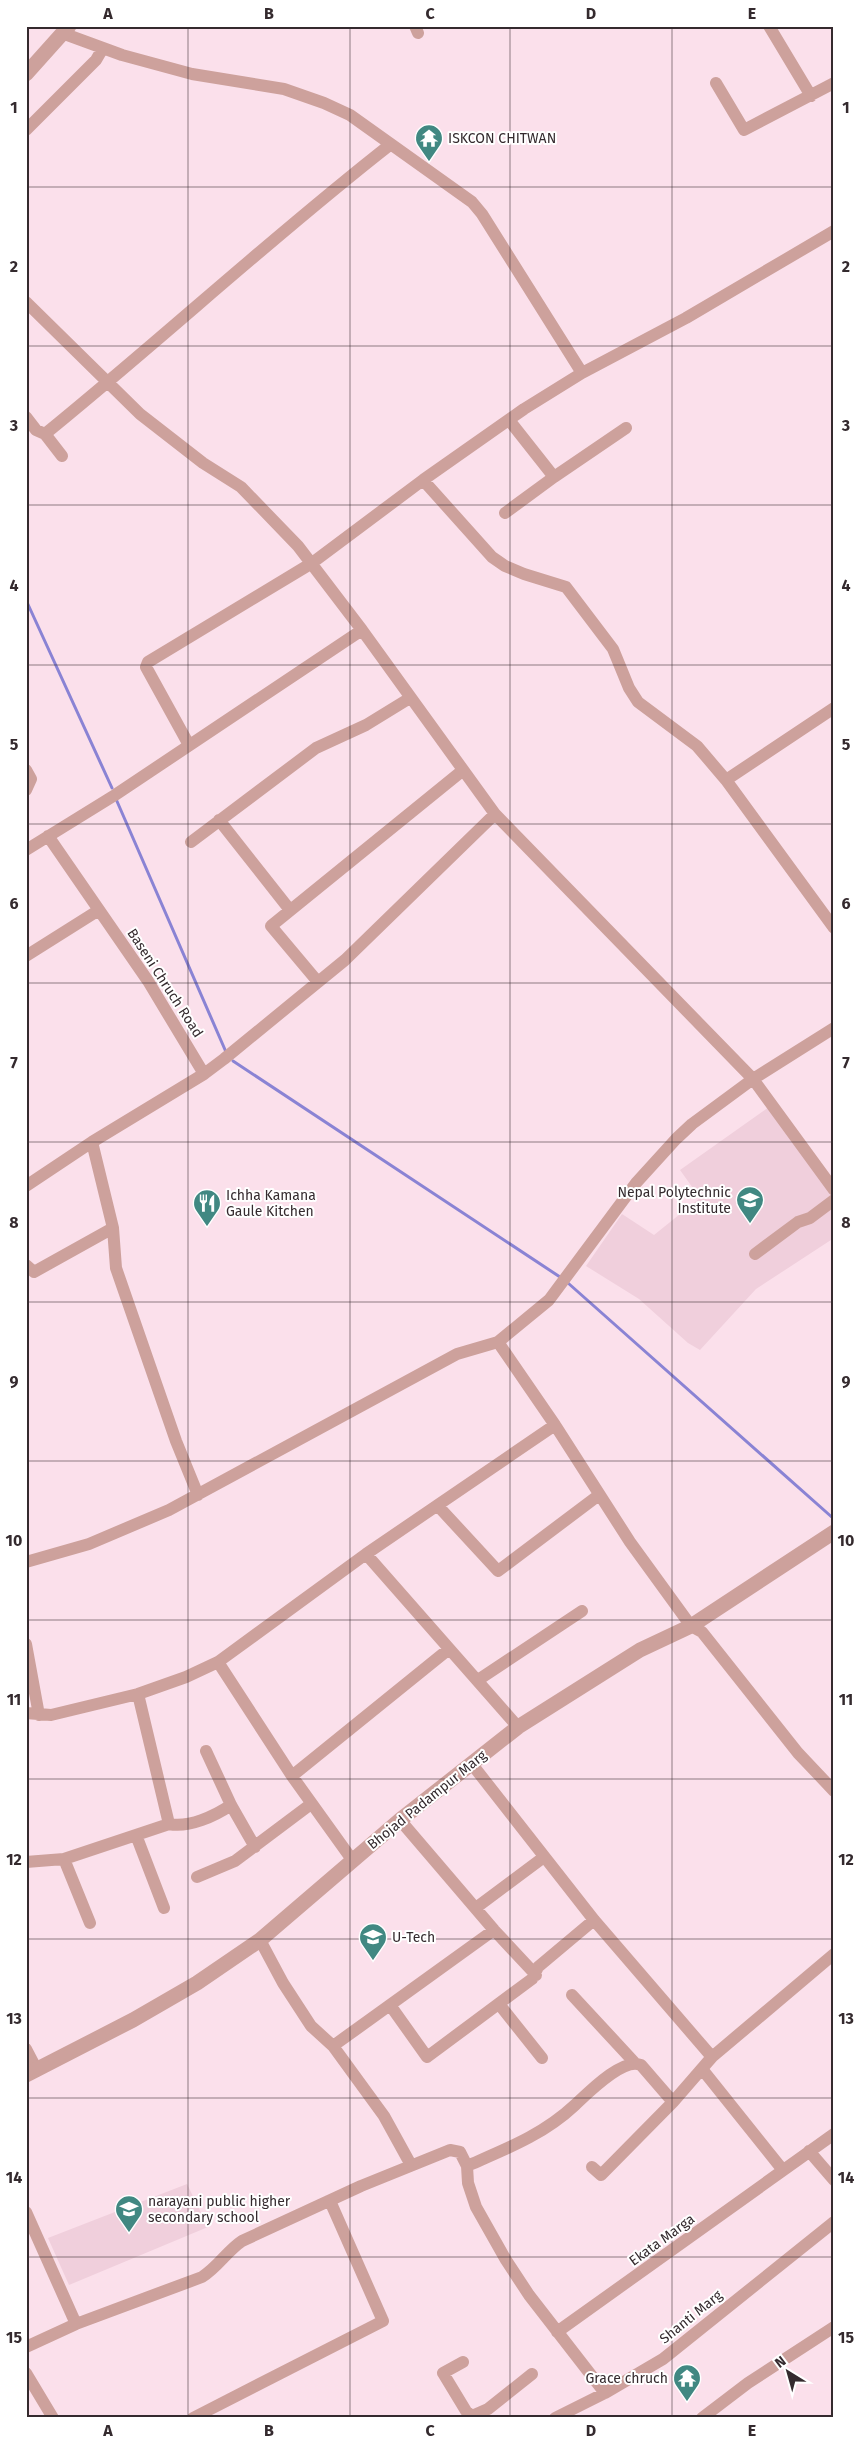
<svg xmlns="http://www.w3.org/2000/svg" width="860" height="2444" font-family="'Fira Sans',sans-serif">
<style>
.built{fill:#f0cfdc}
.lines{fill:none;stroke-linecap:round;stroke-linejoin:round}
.stream{stroke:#8a83d4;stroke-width:3}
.minor{stroke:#cda19c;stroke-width:12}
.tertiary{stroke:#cda19c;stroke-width:15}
.grid{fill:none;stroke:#342a2e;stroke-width:1;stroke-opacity:0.55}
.labels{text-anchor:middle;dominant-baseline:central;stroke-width:4;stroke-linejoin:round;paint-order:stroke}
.poi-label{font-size:14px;fill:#342a2e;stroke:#fff;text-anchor:start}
.street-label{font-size:14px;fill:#342a2e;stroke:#fff}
.neatline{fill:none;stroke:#342a2e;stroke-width:2}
.grid-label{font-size:16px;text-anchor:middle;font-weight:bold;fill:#342a2e}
</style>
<rect width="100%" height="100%" fill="#fbe0eb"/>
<path class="built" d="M769 1107 834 1196V1238L756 1289 700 1350 688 1343 639 1299 586 1266 622 1214 654 1235 700 1198 680 1170Z
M187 2184 208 2227 69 2285 48 2238Z"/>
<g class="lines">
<path class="stream" d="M26 600 112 788
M116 799 226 1052
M233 1061 560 1277
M568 1283 834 1519"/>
<path class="minor" d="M415 26 418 33
M769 26 811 96
M62 33 122 55 192 74 284 89 324 103 350 115 472 202 482 214 582 373
M716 83 744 130 834 83
M26 130 96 60 103 48
M26 302 140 414 203 463 241 487 298 546 362 630 495 814 753 1079 692 1124 676 1139 636 1183 549 1300 498 1342 457 1354 169 1510 89 1544 26 1562
M26 417 36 430 45 434
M509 420 554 477 626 428
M62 456 45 434C162 339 272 237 391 144
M423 480 492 557 505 566 524 574 566 587 613 649 629 688 638 702 697 746 726 780 834 928
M505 513 554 477
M189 745 146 667 148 662 312 563 423 480 524 409 582 373 686 318 834 231
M26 770 31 779 26 790
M726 780 834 708
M219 820 290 910
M48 836 148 981 204 1074
M191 842 316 748 366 725 410 698
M26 850 115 795 362 630
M26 956 99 910
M318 982 271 926 462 771
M834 1028 753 1079 834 1190
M26 1186 92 1142
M755 1254 798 1222 810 1218 834 1200
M26 1265 34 1272 113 1228
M498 1342 555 1425 630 1542 691 1626 702 1632 798 1753 834 1791
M198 1495 176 1441 116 1268 113 1228 92 1142 204 1074 224 1059 345 960 495 814
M438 1506 498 1571 599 1495
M366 1554 518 1727
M26 1644 39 1715
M218 1662 292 1776 353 1861
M478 1680 582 1611
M26 1713 51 1715 138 1694 186 1677 218 1662 366 1554 555 1425
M206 1751 231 1805 255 1847
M471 1763 594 1920 712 2057
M292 1776 449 1649
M400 1820 494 1930 536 1975
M169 1824C189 1828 215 1816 231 1805
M136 1835 164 1908
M64 1859 90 1923
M26 1862 64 1859 169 1824 138 1694
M197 1877 235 1861 311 1804
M477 1907 544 1857
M260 1940 283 1983 311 2026 333 2046 384 2116 411 2165
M572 1995 634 2062
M499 2004 542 2058
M390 2005 427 2057 532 1979 538 1967 594 1920
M333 2046 494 1930
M26 2049 37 2070
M702 2069 782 2169
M809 2151 834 2180
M467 2166C506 2149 543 2135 575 2105 588 2093 623 2057 641 2065L673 2102 712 2057 834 1954
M592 2167 601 2175 673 2102
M26 2212 76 2324
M557 2332 834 2134
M26 2347 76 2324 202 2277C218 2267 227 2251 242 2241L361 2186 450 2150 460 2152 467 2166 468 2183 476 2207 506 2260 529 2295 605 2393
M463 2362 443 2373 466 2411 472 2416 488 2409 532 2374
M26 2373 53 2418
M193 2418 383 2321 330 2201
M555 2418 605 2393 663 2359 834 2222
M702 2418 748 2383 834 2327"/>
<path class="tertiary" d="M26 74 69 26
M26 2075 133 2020 197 1983 260 1940 400 1820 518 1727 640 1650 691 1626 834 1532"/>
</g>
<path class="grid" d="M188 26V2418M350 26V2418M510 26V2418M672 26V2418M26 187H834M26 346H834M26 505H834M26 665H834M26 824H834M26 983H834M26 1142H834M26 1302H834M26 1461H834M26 1620H834M26 1779H834M26 1939H834M26 2098H834M26 2257H834"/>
<defs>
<g id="temple-pin" transform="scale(1.4375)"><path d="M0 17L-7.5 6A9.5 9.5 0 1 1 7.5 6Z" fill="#418882" stroke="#fff"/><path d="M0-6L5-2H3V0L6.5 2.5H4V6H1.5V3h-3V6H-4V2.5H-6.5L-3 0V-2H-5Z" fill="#fff"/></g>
<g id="university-pin" transform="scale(1.4375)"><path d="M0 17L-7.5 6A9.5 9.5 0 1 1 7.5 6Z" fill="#418882" stroke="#fff"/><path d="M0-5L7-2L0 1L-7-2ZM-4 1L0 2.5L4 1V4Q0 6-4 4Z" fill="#fff"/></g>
<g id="restaurant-pin" transform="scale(1.4375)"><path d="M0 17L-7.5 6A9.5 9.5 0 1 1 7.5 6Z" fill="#418882" stroke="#fff"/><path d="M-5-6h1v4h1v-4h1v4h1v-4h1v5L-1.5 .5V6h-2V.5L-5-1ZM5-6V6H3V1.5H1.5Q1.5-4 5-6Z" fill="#fff"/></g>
<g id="school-pin" transform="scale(1.4375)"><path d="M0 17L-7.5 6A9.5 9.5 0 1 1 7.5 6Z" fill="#418882" stroke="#fff"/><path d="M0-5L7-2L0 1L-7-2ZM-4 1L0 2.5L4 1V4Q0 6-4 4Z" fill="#fff"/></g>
</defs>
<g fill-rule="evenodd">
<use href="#temple-pin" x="429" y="138"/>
<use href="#university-pin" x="750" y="1200"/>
<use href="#restaurant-pin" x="207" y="1203"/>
<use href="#university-pin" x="373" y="1937"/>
<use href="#school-pin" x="129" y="2209"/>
<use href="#temple-pin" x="687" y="2378"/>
</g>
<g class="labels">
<g class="poi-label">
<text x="448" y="138">ISKCON CHITWAN</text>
<text x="731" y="1192" text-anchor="end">Nepal Polytechnic<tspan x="731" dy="16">Institute</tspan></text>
<text x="226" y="1195">Ichha Kamana<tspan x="226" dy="16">Gaule Kitchen</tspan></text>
<text x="392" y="1937">U-Tech</text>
<text x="148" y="2201">narayani public higher<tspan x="148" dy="16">secondary school</tspan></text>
<text x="668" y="2378" text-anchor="end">Grace chruch</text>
</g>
<g class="street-label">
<text transform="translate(165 983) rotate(57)">Baseni Chruch Road</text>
<text transform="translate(427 1800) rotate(-39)">Bhojad Padampur Marg</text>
<text transform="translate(662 2240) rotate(-36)">Ekata Marga</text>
<text transform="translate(691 2317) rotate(-39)">Shanti Marg</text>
</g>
</g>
<rect width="860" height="2444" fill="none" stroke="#ffffff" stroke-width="55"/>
<g transform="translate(788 2372) rotate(323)" stroke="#ffffff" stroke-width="4" paint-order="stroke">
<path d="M0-4L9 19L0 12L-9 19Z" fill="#342a2e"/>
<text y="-8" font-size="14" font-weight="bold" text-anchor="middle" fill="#342a2e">N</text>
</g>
<rect x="28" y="28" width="804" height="2388" class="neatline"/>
<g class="grid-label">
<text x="108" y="19">A</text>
<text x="269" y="19">B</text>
<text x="430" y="19">C</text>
<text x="591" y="19">D</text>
<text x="752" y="19">E</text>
<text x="14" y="113">1</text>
<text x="846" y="113">1</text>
<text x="14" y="272">2</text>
<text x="846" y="272">2</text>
<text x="14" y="431">3</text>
<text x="846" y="431">3</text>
<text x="14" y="591">4</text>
<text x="846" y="591">4</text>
<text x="14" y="750">5</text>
<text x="846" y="750">5</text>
<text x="14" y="909">6</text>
<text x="846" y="909">6</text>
<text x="14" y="1068">7</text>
<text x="846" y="1068">7</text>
<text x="14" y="1228">8</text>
<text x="846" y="1228">8</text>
<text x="14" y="1387">9</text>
<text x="846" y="1387">9</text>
<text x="14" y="1546">10</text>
<text x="846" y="1546">10</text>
<text x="14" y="1705">11</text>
<text x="846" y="1705">11</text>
<text x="14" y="1865">12</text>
<text x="846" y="1865">12</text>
<text x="14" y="2024">13</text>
<text x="846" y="2024">13</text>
<text x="14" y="2183">14</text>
<text x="846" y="2183">14</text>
<text x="14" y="2343">15</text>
<text x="846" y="2343">15</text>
<text x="108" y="2436">A</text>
<text x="269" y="2436">B</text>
<text x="430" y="2436">C</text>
<text x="591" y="2436">D</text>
<text x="752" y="2436">E</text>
</g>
</svg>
